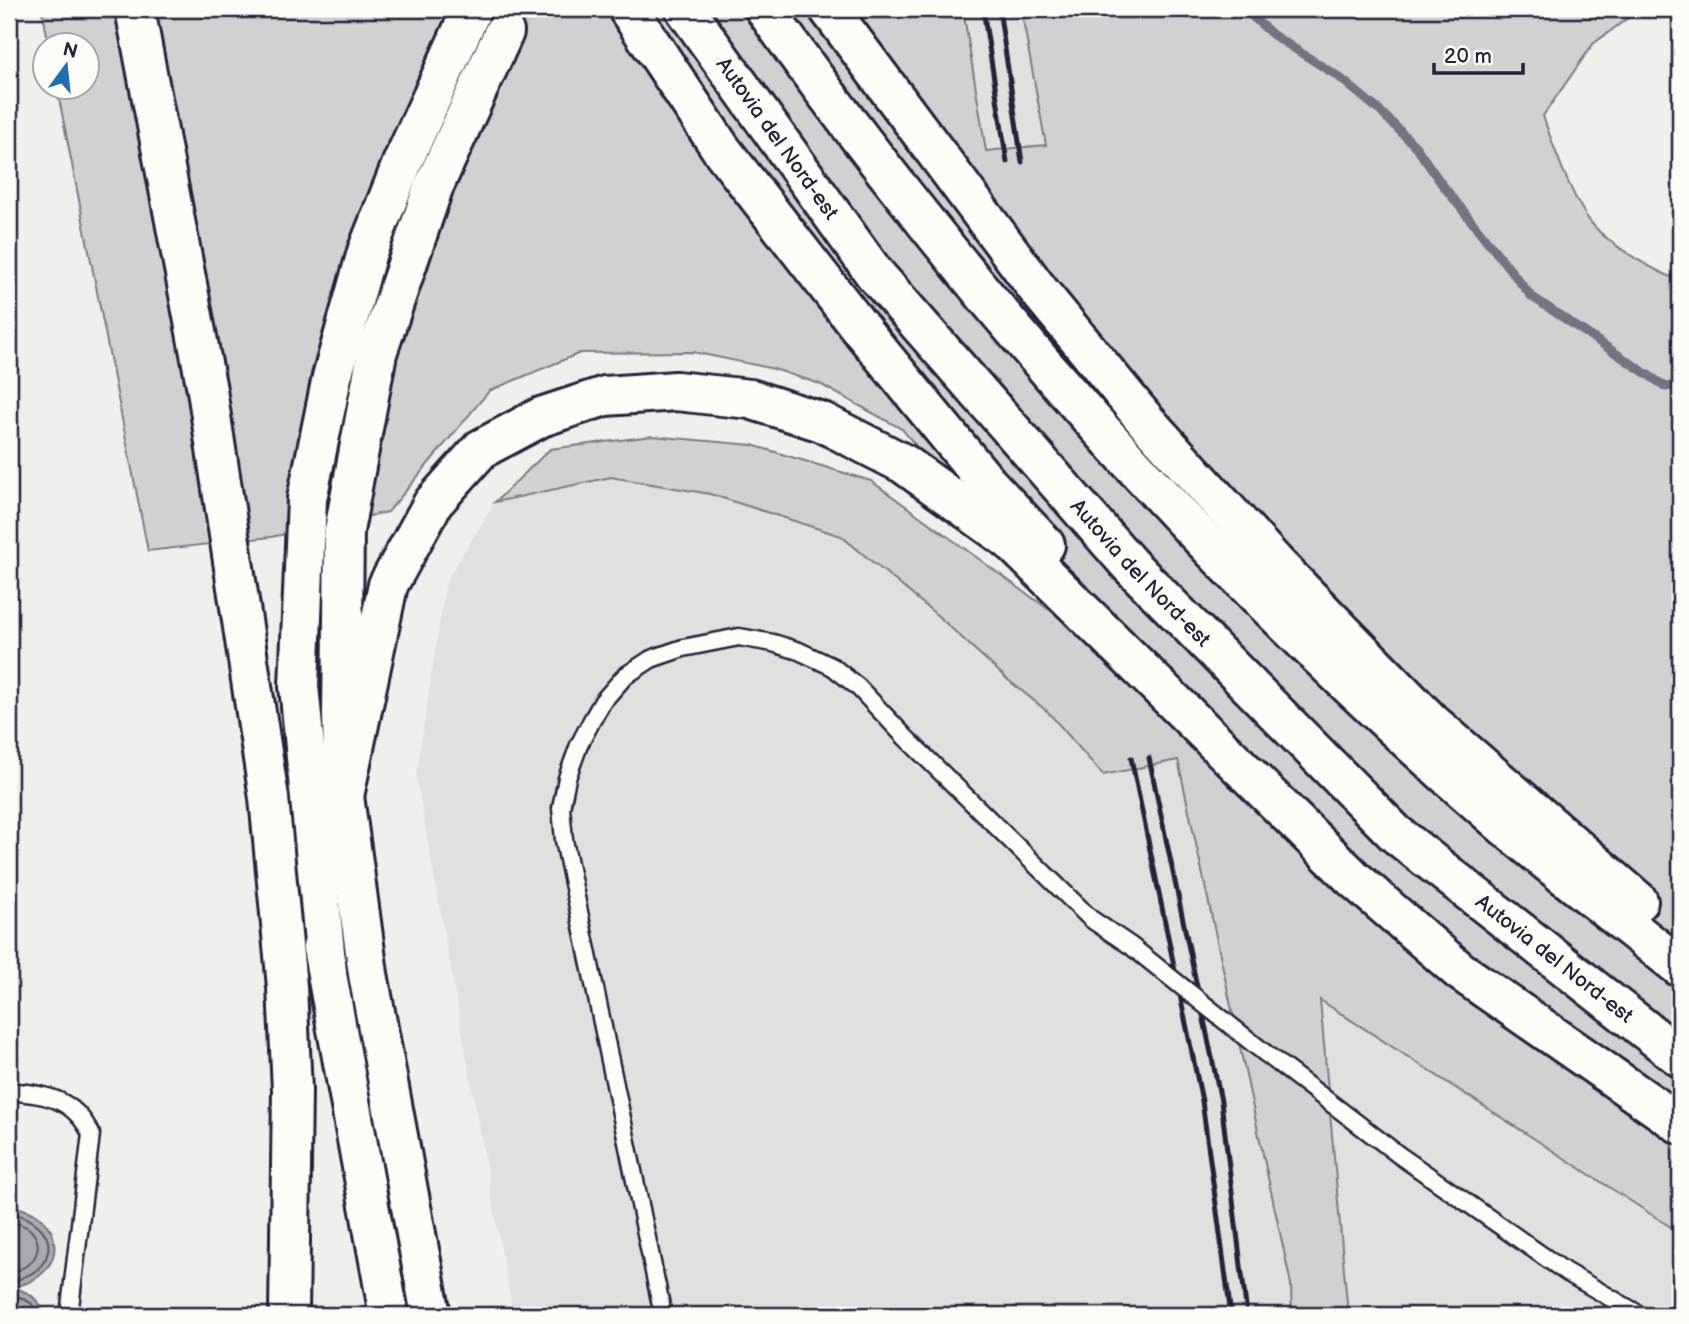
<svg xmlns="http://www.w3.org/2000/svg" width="1689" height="1324" font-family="'Balsamiq Sans',sans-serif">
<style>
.built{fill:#e0e0df}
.green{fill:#d2d1d1;stroke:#7a7a86;stroke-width:2}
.water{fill:#a9a9b0;stroke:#737381;stroke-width:2}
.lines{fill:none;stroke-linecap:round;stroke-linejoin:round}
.shore{stroke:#58586a;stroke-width:2}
.stream{stroke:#737381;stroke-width:9}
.highway-tunnel{stroke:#c7c6c9;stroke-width:38;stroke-dasharray:38 19;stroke-linecap:butt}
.lane-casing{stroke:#22223b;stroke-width:21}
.highway-casing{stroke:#22223b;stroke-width:44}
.lane{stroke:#fdfcf7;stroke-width:16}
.highway{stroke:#fdfcf7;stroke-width:38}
.rail{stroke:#22223b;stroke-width:5}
.lane-bridge-casing{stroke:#22223b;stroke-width:21;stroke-linecap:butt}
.lane-bridge{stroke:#fdfcf7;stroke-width:16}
.labels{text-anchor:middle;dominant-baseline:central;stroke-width:7;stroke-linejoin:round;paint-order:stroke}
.street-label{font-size:21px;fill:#22223b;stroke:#fdfcf7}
</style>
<rect width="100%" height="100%" fill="#f0efec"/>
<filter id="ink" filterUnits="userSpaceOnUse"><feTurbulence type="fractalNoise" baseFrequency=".0143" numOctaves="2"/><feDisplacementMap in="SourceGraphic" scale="14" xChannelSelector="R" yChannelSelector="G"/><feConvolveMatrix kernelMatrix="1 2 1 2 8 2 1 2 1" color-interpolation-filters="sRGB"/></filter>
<g filter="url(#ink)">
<path class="built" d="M963 9H1021L1046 146 986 151Z
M611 477 710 494 841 537 938 616 1007 679 1048 712 1103 775 1178 759 1291 1284 1292 1315H513L416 776 446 581 495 502Z
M1320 999 1680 1233V1315H1348Z"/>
<path class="green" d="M38 9H963L986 151 1046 145 1021 9H1640L1593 44 1543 116C1554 148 1572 200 1593 225 1612 247 1653 270 1680 281V1233L1320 1000 1348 1315H1292L1291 1284 1178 760 1103 775 1048 712 1007 679 938 616 841 536 710 494 611 477 495 502 550 449 652 436 752 445 871 481 1059 617 902 429 820 384 774 369 693 352 580 353 489 391 388 512 271 537 148 551 57 88H88V46L49 45 43 14Z"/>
<path class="water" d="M9 1206C67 1212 71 1276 13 1287 28 1292 40 1299 45 1315H9Z"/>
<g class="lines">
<path class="shore" d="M9 1213C37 1216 63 1242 39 1268 31 1277 17 1276 12 1286L14 1294 31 1303 38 1315
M9 1222C25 1224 35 1229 38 1245 36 1266 24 1266 9 1275"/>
<path class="stream" d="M1244 9 1273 35 1339 77 1380 111 1416 147 1441 183 1531 296 1666 387 1680 384"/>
<path class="highway-tunnel" d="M504 32 517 9"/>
<g class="lane-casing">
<path id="lane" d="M1265 1053 1399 1155 1566 1272 1640 1315
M9 1091C46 1095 73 1097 91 1134L69 1315
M663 1315 564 840 561 808 567 778 579 745 592 720 603 701 625 676 651 659 683 648 739 637 773 643 799 651 833 667 858 687 906 738 1091 919 1131 946"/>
</g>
<g class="highway-casing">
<g id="highway">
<path d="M135 9 207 390 269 798 287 987 292 1090 289 1315"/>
<path d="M628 9 721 149 864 333 988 484 1045 545"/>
<path id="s1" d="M685 9 874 273 1129 564 1396 834 1680 1057"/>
<path d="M765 9C809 73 857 135 905 196 1081 421 1277 628 1493 816 1553 869 1618 917 1680 967"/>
<path d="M829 9 1039 291 1146 421 1276 564 1432 723 1638 901"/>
<path d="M344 796 388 585 433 503 481 449 541 417 605 396 676 391 750 399 822 422 904 464 1010 540 1353 878 1460 971 1680 1124"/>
<path d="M322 947 389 1315"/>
<path d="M327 972 299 686 307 499 332 377 367 252 403 161 470 13"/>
<path d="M431 1315 368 974 344 796 342 714 344 531 377 353 433 188 504 32"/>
</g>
</g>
<use href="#lane" class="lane"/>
<use href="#highway" class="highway"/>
<path class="rail" d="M983 9 1007 162
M999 9 1022 162
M1131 758 1202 1101 1231 1315
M1149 758 1221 1101 1247 1315"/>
<g class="lane-bridge-casing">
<path id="lane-bridge" d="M1131 946 1265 1053"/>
</g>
<use href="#lane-bridge" class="lane-bridge"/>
</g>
</g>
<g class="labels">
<g class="street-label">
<text stroke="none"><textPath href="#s1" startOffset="159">Autovia del Nord-est</textPath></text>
<text stroke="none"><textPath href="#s1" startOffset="726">Autovia del Nord-est</textPath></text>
<text stroke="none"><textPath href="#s1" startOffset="1293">Autovia del Nord-est</textPath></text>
</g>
</g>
<rect width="1689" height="1324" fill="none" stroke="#fdfcf7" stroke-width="35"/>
<rect x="18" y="18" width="1654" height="1289" fill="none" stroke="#22223b" stroke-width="2.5" filter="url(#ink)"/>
<g transform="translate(66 66) rotate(15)"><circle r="33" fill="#fdfcf7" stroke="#a5a5ac" stroke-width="2"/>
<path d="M0-5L12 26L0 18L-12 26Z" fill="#1f6fb2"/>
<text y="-10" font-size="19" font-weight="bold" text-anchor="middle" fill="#22223b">N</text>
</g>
<path d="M1434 63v10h89v-10" fill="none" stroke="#22223b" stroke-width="3.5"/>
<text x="1444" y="63" font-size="21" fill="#22223b" stroke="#fdfcf7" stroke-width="5" paint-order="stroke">20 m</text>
</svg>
